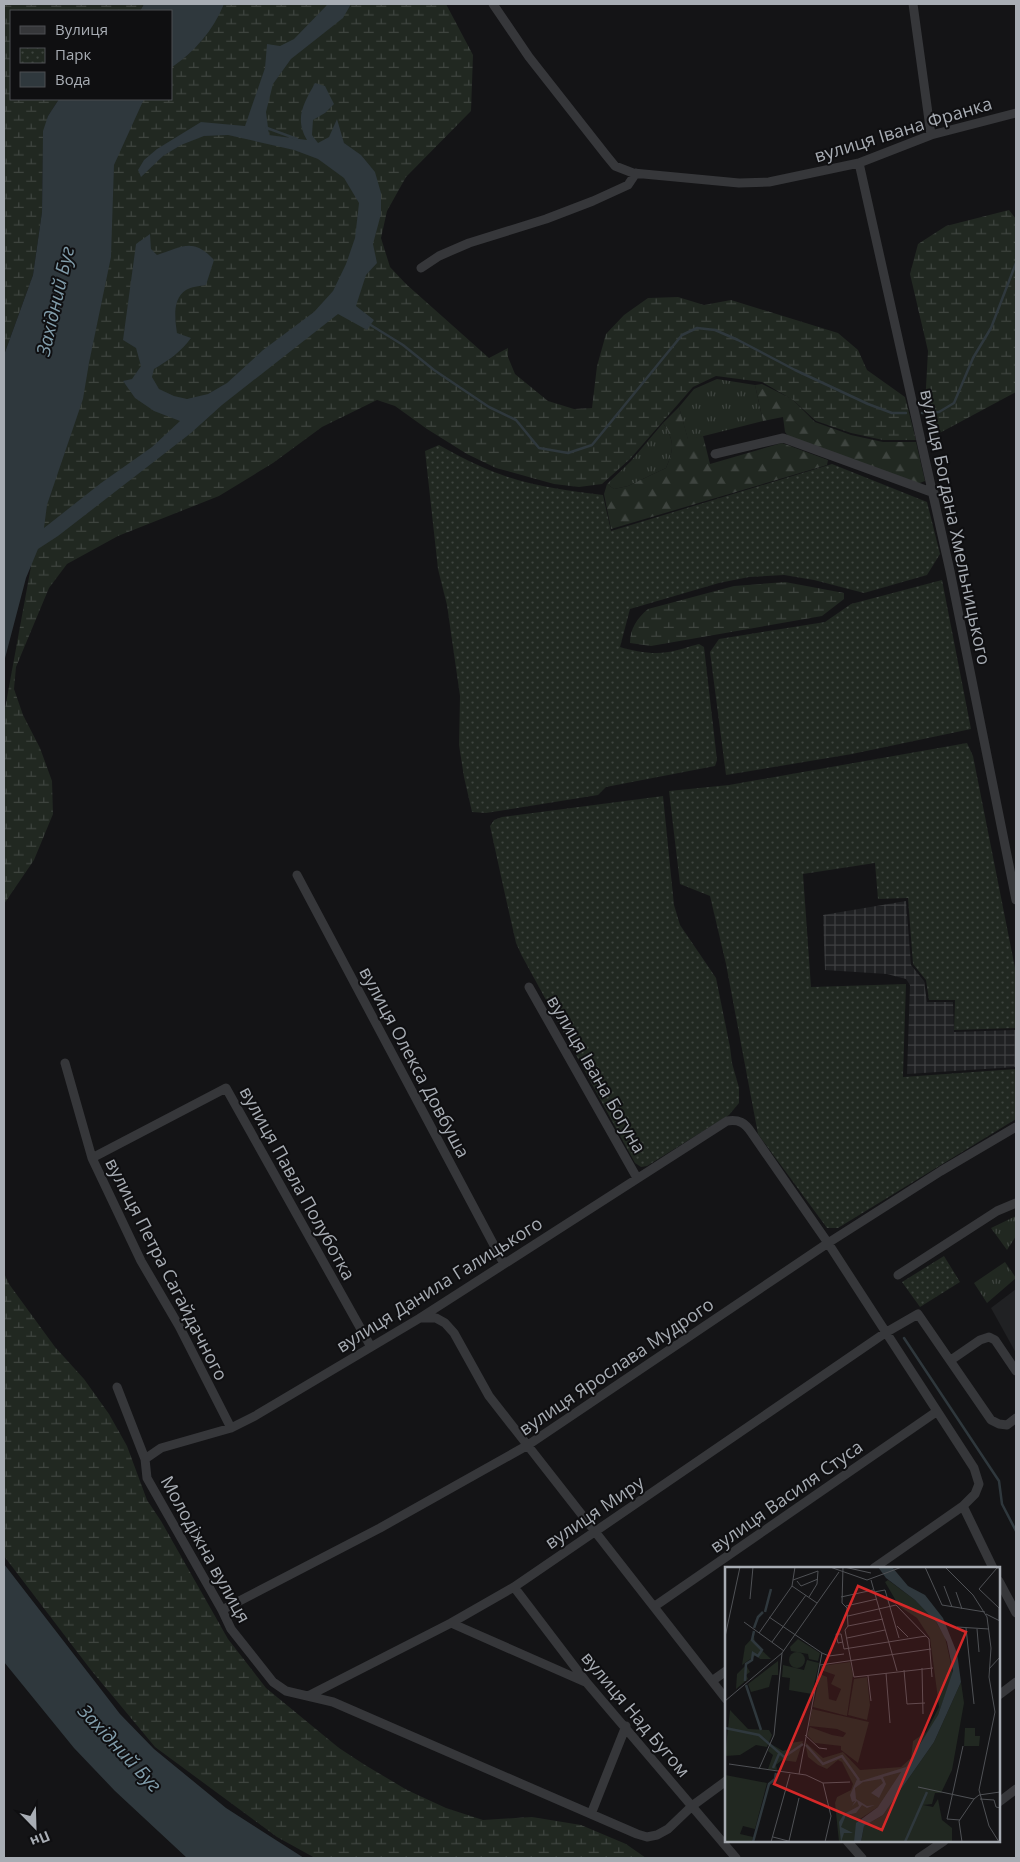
<svg xmlns="http://www.w3.org/2000/svg" width="1020" height="1862" font-family="'Open Sans',sans-serif">
<style>
.built{fill:#202123}
.industrial{fill:url(#industrial-grid)}
.grass{fill:url(#grass-tufts)}
.forest{fill:url(#forest-firs)}
.wetland{fill:url(#wetland-marsh)}
.park{fill:url(#park-dots)}
.water{fill:#2f383d}
.lines{fill:none;stroke-linecap:round;stroke-linejoin:round}
.stream{stroke:#2f383d;stroke-width:2.5}
.minor{stroke:#36373a;stroke-width:9}
.labels{text-anchor:middle;dominant-baseline:central;stroke-width:4;stroke-linejoin:round;paint-order:stroke}
.street-label{font-size:18px;fill:#a8adb4;stroke:#0f0f11}
.water-label{font-size:19px;font-style:italic;fill:#829eac;stroke:#0f0f11}
.inset-river{fill:none;stroke:#2f383d;stroke-width:2.5}
.inset-road{fill:none;stroke:#4f5155;stroke-width:1}
.view{fill:#d62828;fill-opacity:0.15;stroke:#d62828;stroke-width:2.5}
.inset-edge{fill:none;stroke:#a8adb4;stroke-width:2.5}
</style>
<defs>
<pattern id="industrial-grid" width="8" height="8" patternUnits="userSpaceOnUse" patternTransform="scale(1.25)"><rect width="8" height="8" fill="#202123"/><path d="M0 4h8M4 0v8" fill="none" stroke="#3e3f41"/></pattern>
<pattern id="grass-tufts" width="24" height="20" patternUnits="userSpaceOnUse" patternTransform="scale(1.25)"><rect width="24" height="20" fill="#212821"/><path d="M3 7l-1-3M5 7V3M7 7l1-3M15 17l-1-3M17 17v-4M19 17l1-3" fill="none" stroke="#3e443f"/></pattern>
<pattern id="forest-firs" width="22" height="20" patternUnits="userSpaceOnUse" patternTransform="scale(1.25)"><rect width="22" height="20" fill="#212821"/><path d="M5 1l3.5 6h-7zM16 11l3.5 6h-7z" fill="#3e443f"/></pattern>
<pattern id="wetland-marsh" width="20" height="14" patternUnits="userSpaceOnUse" patternTransform="scale(1.25)"><rect width="20" height="14" fill="#212821"/><path d="M1 5h8M5 5V1M11 12h8M15 12V8" fill="none" stroke="#3e443f"/></pattern>
<pattern id="park-dots" width="8" height="8" patternUnits="userSpaceOnUse" patternTransform="scale(1.25)"><rect width="8" height="8" fill="#212821"/><path d="M2 2h.1M6 6h.1" fill="none" stroke="#3e443f" stroke-width="1.8" stroke-linecap="round"/></pattern>
</defs>
<rect width="100%" height="100%" fill="#141416"/>
<path class="built" d="M1016 1289V1353L991 1308Z"/>
<path class="industrial" d="M906 901 911 965 924 981 927 1002H953L954 1032 1016 1030V1067L907 1074 910 985 906 979 887 974 825 970 823 915Z"/>
<path class="grass" d="M717 379 755 385 763 421 688 440 679 407 694 389Z
M663 423C675 441 674 449 666 468L628 486 614 489 607 484 631 461Z
M1016 1216V1236L1007 1250 991 1228Z
M1005 1262 1016 1278 987 1303 974 1283Z"/>
<path class="forest" d="M762 384 792 399 815 422 851 435 883 442H916L925 481 917 484 789 437 785 432 783 417 763 421 755 385Z
M679 407 688 439 703 436 710 464 782 443 828 460 827 465 611 529 604 494 607 484 614 489 628 486 666 468C674 449 675 441 663 423Z"/>
<path class="wetland" d="M4 4H144L140 11H11V99H59L48 116 43 145 42 212 33 275 4 355Z
M215 4H446L473 55 471 111 406 177 387 211 381 238 390 267 406 284 489 358 508 348V357L515 374 548 401 574 409 592 408 597 366 606 334 624 315 648 298 678 297 704 305 731 300 838 333 858 350 867 370 905 397 916 440H883L851 433 816 421 793 400 762 382 716 376 693 387 630 459 602 484 579 487 554 484 496 468 467 454 427 429 395 406 377 400 322 427 273 463 219 496 118 536 67 564 49 588 16 667 14 689 23 715 40 748 52 781 53 814 34 860 4 904V714L38 528 93 198 139 99H171V52Z
M1009 210 1016 219V392L934 436 925 405 928 351 910 274 918 244 946 226Z
M785 582 844 593V599L822 616 651 646 630 643C630 629 637 618 648 609L734 586Z
M4 1273 9 1284 55 1347 84 1379 109 1414 127 1446 147 1500 161 1521 228 1639 266 1688 339 1748 365 1765 407 1790 446 1808 483 1820 532 1817 581 1825 626 1844 646 1858H315L277 1837 155 1747 91 1670 4 1556Z"/>
<path class="park" d="M439 445C452 452 466 460 480 466 518 484 561 490 603 495L611 531 832 464 927 502 940 554 927 575 864 593 814 580 784 575 749 577 719 583 630 609 620 647C634 651 653 655 668 652 678 651 689 646 699 644L704 647 717 760 715 766 606 787 598 795 486 813 472 812 464 777 459 745 460 696 447 605 438 569 425 451Z
M942 580 971 729 852 754 726 775 710 652 719 639 825 622 851 604Z
M967 743 973 756 1016 973V1028L954 1030 955 1000H929L926 980 913 964 908 898 878 899 875 863 803 874 811 987 906 984 903 1077 1016 1069V1119L838 1228H827L758 1134 726 964 710 896 680 884 669 791 729 785Z
M663 796 674 905 680 925 716 978 730 1047 732 1063 739 1088V1103L729 1115 647 1166 641 1167 635 1163 522 956 516 943 506 899 490 826 494 820 502 817Z
M944 1256 960 1282 920 1307 902 1282Z"/>
<path class="water" d="M144 4H224C213 31 195 51 171 68V11H140Z
M328 4H351L343 18 291 59 273 84 266 112 269 135 307 140C294 118 304 103 315 83L325 86 334 104 325 113 313 120 312 135 318 143 329 137 337 119 344 143 361 155 375 172 381 193V214L373 244 377 263 366 275 356 306 374 320 367 330 338 314 222 405 191 433 58 536 38 549 26 578 4 662V355L33 275 42 212 43 131 48 116 59 99H144L114 165 111 257 89 363 83 399 47 505 44 528 101 483 152 447 180 421 154 411 135 398 123 381 132 379 141 366 136 348 123 340 136 244 150 234 151 249 157 255C182 247 193 237 214 260L206 285C200 286 191 287 186 290 172 299 175 319 177 333L191 338C181 352 169 360 154 369L152 377 159 389 174 396 187 399 208 394 227 383 263 350 314 312 333 291 346 264 355 238 359 203 344 178 318 159 294 150 228 135 204 136 181 145 163 156 141 177 138 170 144 160 157 149 201 122 245 126 265 68 267 44 280 46 294 39Z
M4 1564 120 1714 154 1749 226 1808 304 1858H187L115 1791 74 1748 4 1662Z"/>
<g class="lines">
<path class="stream" d="M267 128 297 139
M369 324 403 345 434 370 489 407 516 420 539 448 568 453 592 445 682 335 697 328 715 330 738 340 795 370 868 404 892 413H906
M922 413 939 412 954 403 973 358 991 328 1016 263
M904 1338 999 1481 1002 1504 1016 1531"/>
<path class="minor" d="M493 4 529 57 606 155 615 166 633 173 739 183 769 182 859 163 931 135 1016 113
M913 4 931 135
M859 163 950 571 1016 900
M421 268 439 256 469 243 546 219 593 201 628 185 636 173
M715 454 783 438 934 493
M297 875 504 1264
M529 987 637 1178
M65 1063 92 1158 141 1261 179 1326 231 1428
M92 1158 226 1088 371 1347
M898 1275 997 1211 1016 1203
M420 1318H436L445 1323 454 1333 489 1396 726 1699
M951 1360 980 1340 989 1337 995 1340 1016 1371
M117 1387 145 1459 147 1478 222 1610 231 1629 273 1682 286 1691 333 1702 637 1834 647 1837 657 1835 668 1829 692 1806 726 1781
M145 1459 161 1448 231 1428 255 1416 420 1318 727 1121C739 1119 745 1123 751 1132L828 1243 974 1468 979 1484 975 1494 963 1506 993 1568
M874 1568 963 1506
M999 1581 1016 1613
M514 1587 587 1683 736 1858
M655 1606 936 1412
M222 1610 380 1528 528 1445 828 1243 941 1171 1016 1127
M451 1623 585 1682
M712 1681 726 1671
M999 1695 1016 1682
M308 1696 451 1623 514 1587 885 1333 918 1314 991 1420 999 1424 1007 1425 1016 1418
M999 1802 1016 1789
M591 1814 626 1726
M847 1841 862 1858
M919 1858 944 1841"/>
</g>
<g class="labels">
<g class="street-label">
<text transform="translate(903 129) rotate(-17)">вулиця Івана Франка</text>
<text transform="translate(956 527) rotate(78)">вулиця Богдана Хмельницького</text>
<text transform="translate(415 1062) rotate(62)">вулиця Олекса Довбуша</text>
<text transform="translate(597 1074) rotate(60)">вулиця Івана Богуна</text>
<text transform="translate(298 1183) rotate(61)">вулиця Павла Полуботка</text>
<text transform="translate(167 1269) rotate(63)">вулиця Петра Сагайдачного</text>
<text transform="translate(439 1284) rotate(-32)">вулиця Данила Галицького</text>
<text transform="translate(616 1366) rotate(-34)">вулиця Ярослава Мудрого</text>
<text transform="translate(786 1496) rotate(-35)">вулиця Василя Стуса</text>
<text transform="translate(594 1512) rotate(-34)">вулиця Миру</text>
<text transform="translate(206 1549) rotate(61)">Молодіжна вулиця</text>
<text transform="translate(636 1714) rotate(50)">вулиця Над Бугом</text>
</g>
<g class="water-label">
<text transform="translate(55 301) rotate(-77)">Західний Буг</text>
<text transform="translate(120 1748) rotate(47)">Західний Буг</text>
</g>
</g>
<g transform="translate(725 1567)">
<rect width="275" height="275" fill="#141416"/>
<path d="M21 98 25 105 21 108 23 112 11 122 12 107Z" fill="#212821"/>
<path d="M163 13 190 33 211 55 220 70 228 106 211 154 156 238 135 252 131 275H114L110 236 112 230 126 223 128 217 117 195 113 193 102 202 93 198 83 190 80 175 98 191 118 185 135 203 176 200 186 191 188 174 201 165 214 140 205 71 192 51 174 39 160 15ZM29 69 30 77 46 92H35L31 88 17 98 20 79ZM236 115 239 136 227 203 216 226H210L207 237 198 238 208 240 213 232 217 253 227 261V275H136L139 259 158 248 209 175ZM5 143 23 162 44 163 47 168 42 180 31 178 15 188 0 189ZM78 174 71 195 57 193 51 198 52 203 43 202 48 188 43 184 46 177 58 184 64 182 65 176Z" fill="#212821"/>
<path d="M240 161H250V169H255L254 179H239Z" fill="#212821"/>
<path d="M73 72 95 86 93 94 84 92 83 87 66 84 65 80ZM82 93 94 96 87 127 64 123 65 111 57 110 58 98 79 103ZM53 94V108H47L44 120 26 125 23 117ZM125 95 128 108 122 149 88 140 95 107 102 110 104 132 111 134 116 122 106 117 110 108 96 103V99ZM142 110 145 138 142 153 123 148 129 112ZM87 142 144 155 133 196 116 183V179L90 176 82 168 85 160 107 168 118 170 121 166 112 162 84 159ZM0 208 42 216 30 262 18 259 15 267 28 270 27 275H0Z" fill="#212821"/>
<path d="M64 93a8 8 0 1 1 16 0a8 8 0 1 1-16 0Z" fill="#212821"/>
<path d="M153 0H167L183 19 200 28 218 51 232 86 236 115 209 175 158 248 139 259 136 275H129L131 256 153 240 176 205 158 210 161 217 154 231 146 226 158 216 156 212 138 215 130 221 131 232 142 239 150 238 142 241 137 238 131 246 121 248 116 260 128 266H119L116 275 114 255 119 247 134 239 132 234 127 239 130 234 127 235 125 228 132 212 136 214 181 200 213 148 228 104 222 75 212 56 190 33 161 11Z" fill="#2f383d"/>
<path class="inset-river" d="M40 45 46 22M29 61 33 50 38 45M20 114 21 97 27 93 28 86 33 89 37 83 27 73 29 64M21 118 36 163M0 161 34 168 59 190 78 177M81 178 98 197 117 189 134 213M48 201 54 187M28 275 44 217 50 212 51 206M180 275 202 225"/>
<path class="inset-road" d="M105 0 142 13 177 0M118 0 117 36 122 41 123 59 120 63 129 110 208 101M119 0 146 6M200 0 217 38 260 45M220 0 248 28 262 50 266 81 264 110 270 145 254 223 264 259 274 275M68 13 93 4 92 17 84 30M146 13 172 104M72 14 76 19 93 12M67 19 92 36M219 19 227 40M149 25 160 23 174 71M231 25 237 42M116 30 148 23M25 32 28 0M121 39 152 32M261 47 275 54M123 49 171 38 204 72 207 110M44 50 97 86 74 207M274 54V41L254 22 272 1H275M19 55 59 84M123 59 158 52M172 59 183 70M232 60 264 62M241 61 249 137M252 62 254 85M34 66 67 19 70 0M0 70 15 0M122 71 160 63M47 75 81 28M118 75 113 76 111 67H116L119 82 201 69M97 86 104 89 119 87M95 98 206 82M197 101 198 147M264 102 275 90M179 103 182 137 200 136M161 106 165 156M143 109 146 134M0 132V153M0 134 57 86 114 5M80 168 94 181 102 182M4 197 81 208 98 216 106 249 100 275M34 202 49 168 57 86M98 216 125 215M193 220 249 232M255 232 269 233 271 240 275 241M235 253 222 252 238 179M48 270 67 275M64 274 74 231M46 275 65 207M237 275 234 254 249 232 254 228 275 225"/>
<path class="view" d="M133 19 241 65 157 263 49 217Z"/>
<rect width="275" height="275" class="inset-edge"/>
</g>
<rect width="1020" height="1862" fill="none" stroke="#a8adb4" stroke-width="10"/>
<rect x="10" y="10" width="162" height="90" fill="#0f0f11" stroke="#4c4e52"/>
<rect x="20" y="26" width="25" height="8" fill="#36373a" stroke="#4c4e52"/>
<text x="55" y="35" font-size="15" fill="#a8adb4">Вулиця</text>
<rect x="20" y="48" width="25" height="15" fill="url(#park-dots)" stroke="#4c4e52"/>
<text x="55" y="60" font-size="15" fill="#a8adb4">Парк</text>
<rect x="20" y="72" width="25" height="15" fill="#2f383d" stroke="#4c4e52"/>
<text x="55" y="85" font-size="15" fill="#a8adb4">Вода</text>
<g transform="translate(35 1827) rotate(157)" stroke="#0f0f11" stroke-width="4" paint-order="stroke">
<path d="M0-4L9 19L0 12L-9 19Z" fill="#a8adb4"/>
<text y="-8" font-size="14" font-weight="bold" text-anchor="middle" fill="#a8adb4">Пн</text>
</g>
</svg>
